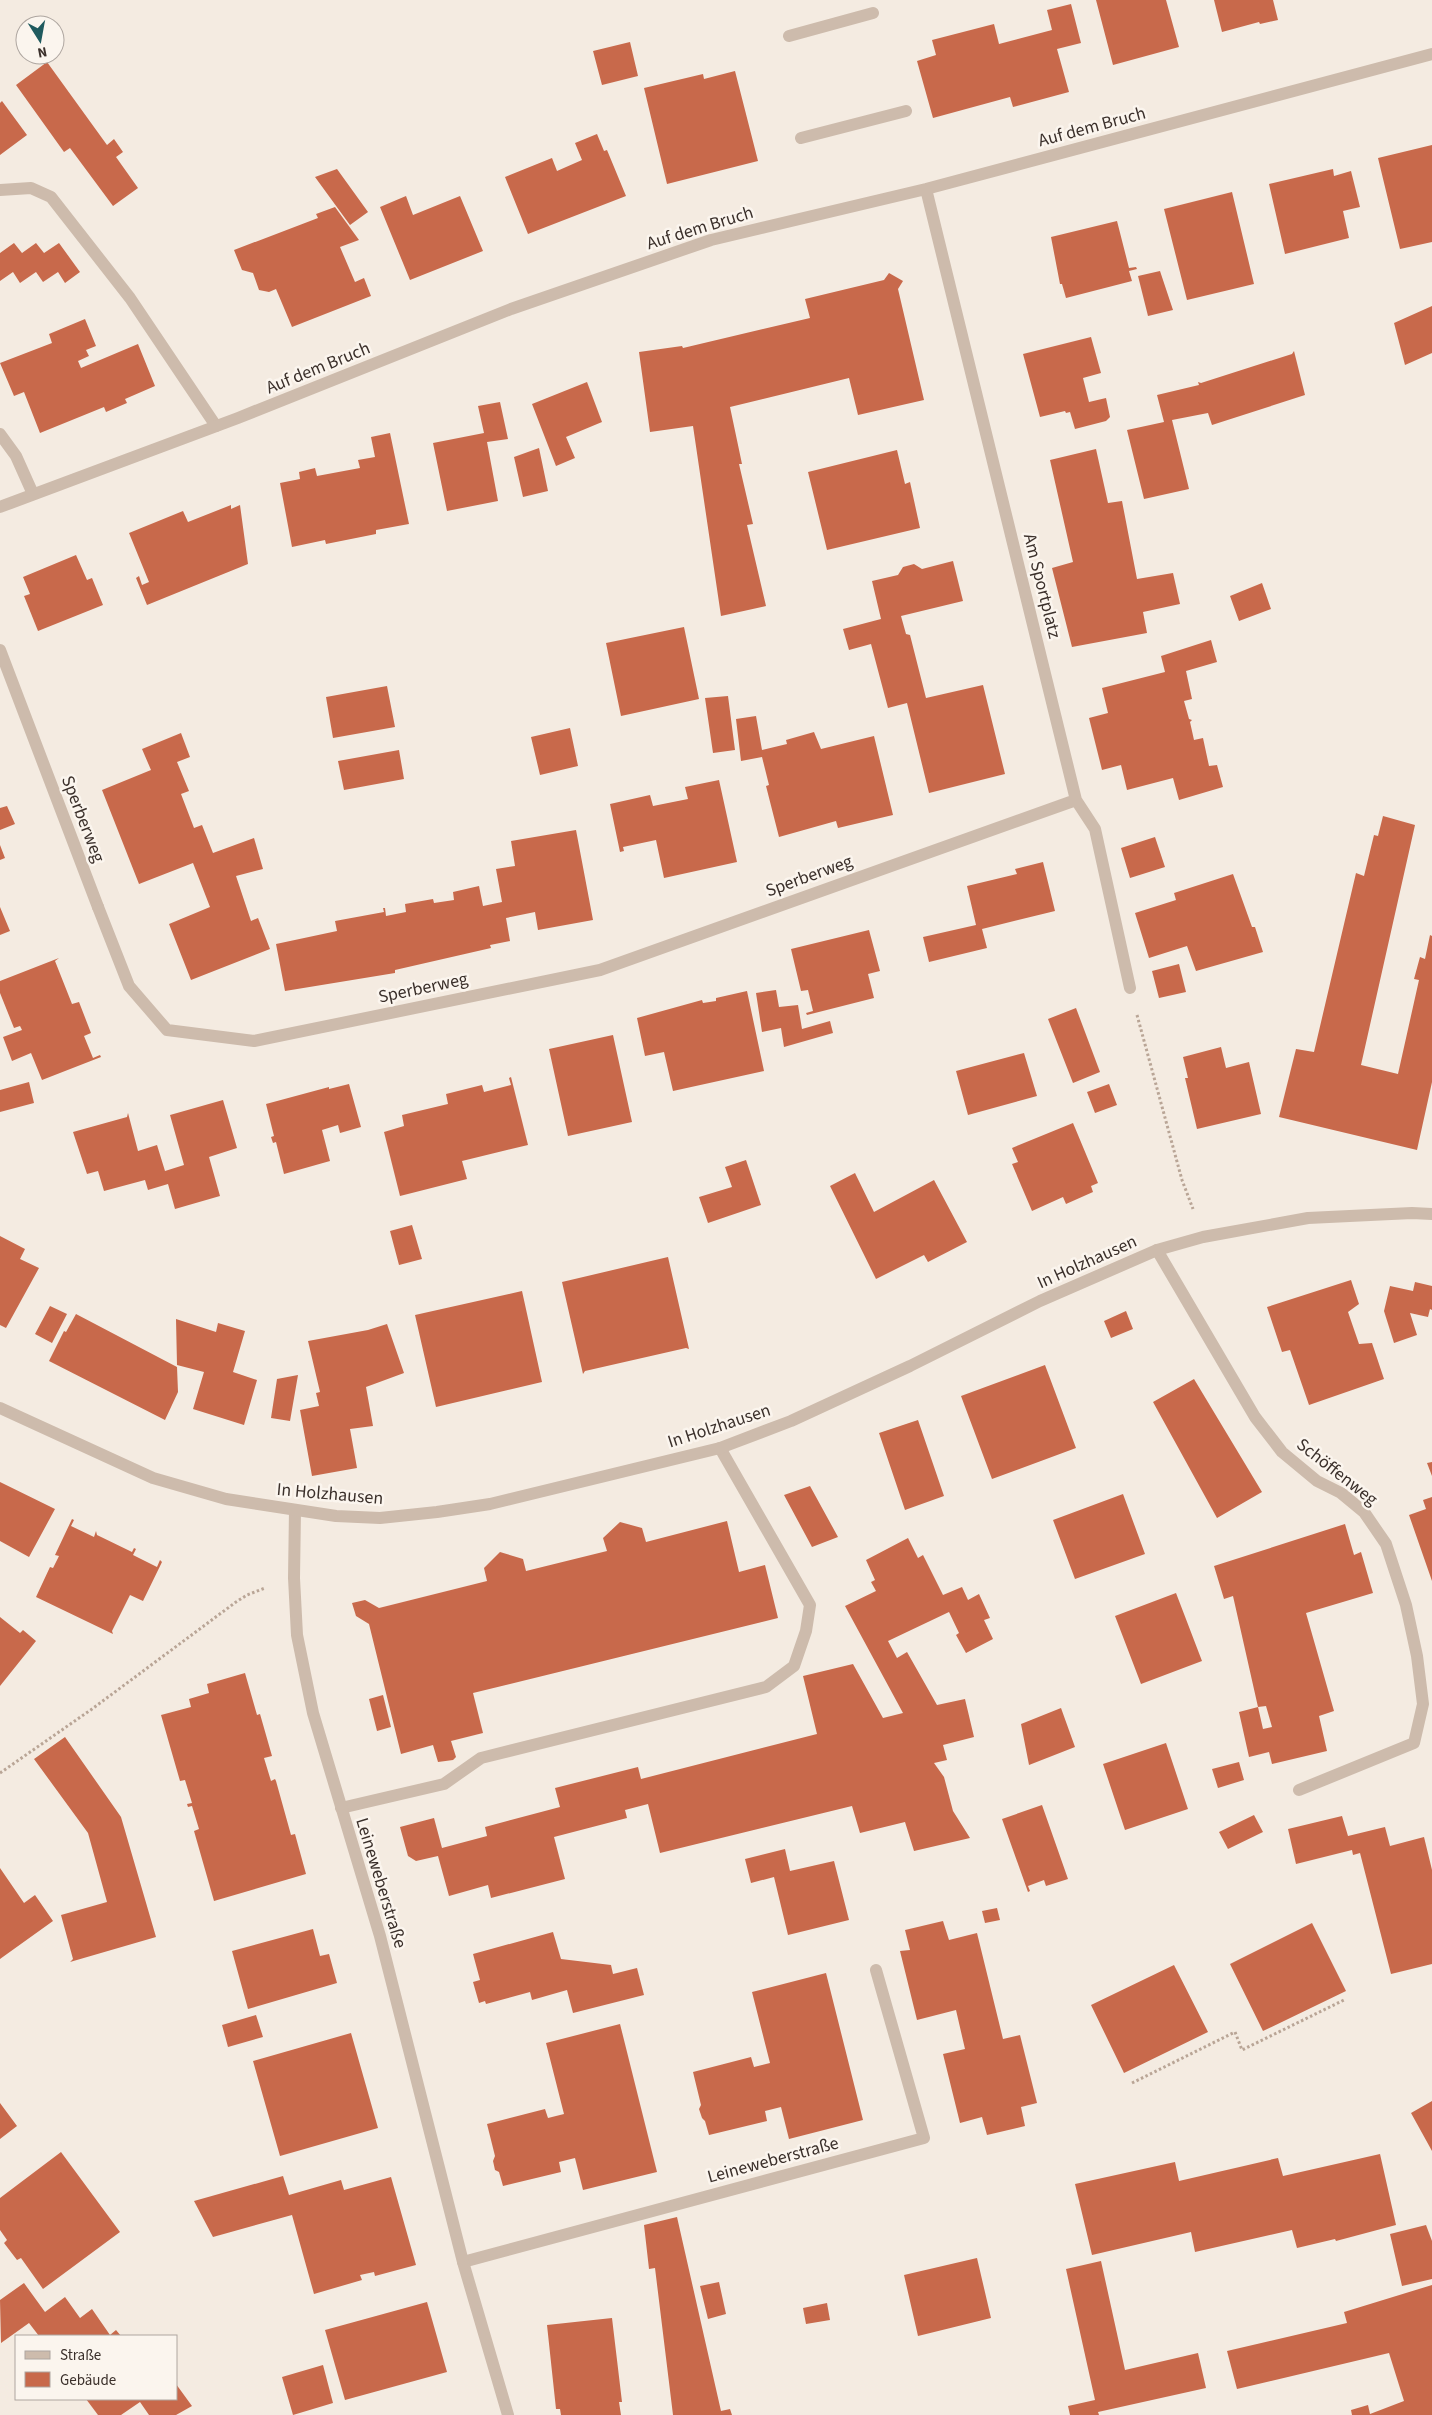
<svg xmlns="http://www.w3.org/2000/svg" width="1432" height="2415" font-family="'Source Sans 3',sans-serif">
<style>
.building{fill:#c8694b}
.lines{fill:none;stroke-linecap:round;stroke-linejoin:round}
.path{stroke:#b9a596;stroke-width:3;stroke-dasharray:2.5 2.5;stroke-linecap:butt}
.service{stroke:#cdbbac;stroke-width:12}
.minor{stroke:#cdbbac;stroke-width:12}
.tertiary{stroke:#cdbbac;stroke-width:12}
.labels{text-anchor:middle;dominant-baseline:central;stroke-width:5;stroke-linejoin:round;paint-order:stroke}
.street-label{font-size:18px;fill:#3b302b;stroke:#fbf5ee}
</style>
<rect width="100%" height="100%" fill="#f4ebe1"/>
<path class="building" d="M1096 0H1166L1179 47 1113 65Z
M1214 0H1273L1278 20 1260 24 1259 22 1222 32Z
M1071 4 1081 43 1057 49 1069 92 1013 107 1010 97 933 118 917 61 936 55 932 40 994 24 999 44 1052 30 1047 10Z
M630 42 638 76 602 85 593 51Z
M47 62 107 145 114 139 123 152 116 157 138 188 113 206 70 148 64 152 16 85Z
M735 71 758 161 667 184 644 88 703 74 704 79Z
M2 101 27 135 0 155V103Z
M597 134 604 151 607 150 626 196 528 234 505 177 552 158 557 171 582 160 575 143Z
M1432 145V242L1400 249 1378 158Z
M337 169 368 212 350 225 315 177Z
M1333 169 1334 176 1351 171 1360 207 1343 211 1349 238 1285 254 1269 184Z
M1232 192 1254 284 1187 300 1164 209Z
M406 196 413 215 460 196 483 251 410 280 380 207Z
M335 207 359 240 340 247 355 282 364 278 371 296 292 327 276 289 269 292 259 290 253 273 242 270 234 250 318 218 316 214Z
M1117 221 1129 268 1136 267 1137 269 1129 271 1132 281 1066 298 1062 284H1060L1051 237Z
M14 243 22 253 36 243 44 253 59 243 80 272 65 283 58 272 43 282 36 272 20 283 13 272 0 281V253Z
M1160 271 1173 310 1148 316 1138 276Z
M889 273 903 281 898 289 924 400 858 415 849 378 730 407 742 464H739L753 524 747 525 766 606 721 616 693 426 650 432 639 352 682 346 683 348 810 318 805 299 884 280Z
M1432 306V353L1405 365 1394 323Z
M85 319 96 346 86 350 89 356 78 361 81 368 138 344 155 386 125 399 127 403 106 412 104 407 40 433 24 392 14 396 0 363 52 343 49 334Z
M1091 337 1101 373 1083 378 1089 402 1106 398 1110 417 1106 421 1075 429 1070 412 1066 413 1065 411 1040 417 1023 354Z
M1294 351 1305 395 1212 425 1208 413 1172 420 1189 489 1144 499 1127 430 1164 422 1157 395 1199 385 1198 382 1201 383 1292 354Z
M587 382 602 422 566 437 575 458 556 466 532 404Z
M500 402 508 439 487 442 498 501 447 511 433 443 484 433 478 406Z
M390 433 409 524 376 530V534L326 544 325 540 292 547 280 483 300 479 299 472 315 468 317 476 360 468 358 460 375 457 371 437Z
M539 448 548 491 523 497 514 457Z
M1096 449 1108 503 1122 501 1137 579 1173 573 1180 604 1143 612 1147 633 1072 647 1052 568 1073 562 1050 460Z
M897 450 905 484 910 482 920 528 827 550 808 472Z
M231 505V509L240 505 248 564 147 605 136 578 139 576 142 585 149 582 129 533 183 511 188 522Z
M76 555 87 580 92 578 103 605 38 631 24 596 30 594 23 577Z
M953 561 963 601 901 616 906 634 910 635 926 698 983 685 1005 774 929 793 907 703 888 708 871 644 849 650 843 629 881 619 872 581 898 575 903 567 914 564 922 569Z
M1262 583 1271 609 1239 621 1230 596Z
M684 627 699 699 621 716 606 643Z
M1211 640 1217 662 1186 671 1192 699 1184 701 1189 719 1192 720 1190 722 1194 740 1203 738 1209 766 1217 765 1223 787 1179 800 1173 778 1127 790 1121 765 1102 770 1089 718 1108 713 1102 688 1165 672 1161 656Z
M387 686 395 727 333 738 326 697Z
M728 696 735 750 713 753 705 698Z
M756 716 762 750 787 744 786 740 814 732 821 749 874 736 893 815 838 828 836 821 779 837 766 786 769 785 762 757 741 761 736 719Z
M570 728 578 766 540 775 531 737Z
M181 733 190 757 177 762 189 791 181 794 194 828 202 825 213 853 254 838 263 869 236 876 251 921 258 918 270 949 191 980 169 924 210 907 193 863 139 884 102 790 151 770 142 749Z
M399 750 404 779 344 790 338 761Z
M719 780 737 862 664 878 656 840 623 847 624 851 620 852 610 804 650 795 653 806 688 799 685 787Z
M7 806 15 824 0 830V808Z
M1383 816 1415 825 1361 1065 1398 1074 1419 980 1414 979 1420 957 1425 959 1430 935 1432 936V1082L1417 1150 1279 1117 1296 1049 1314 1052 1356 873 1364 876 1374 835 1378 836Z
M576 830 593 920 538 930 535 912 506 918 510 941 490 945 491 948 395 970V973L285 991 276 944 337 931 335 921 384 912 383 908H385L386 916 406 912 405 904 433 899 434 903 454 900 453 892 479 886 483 906 502 902 496 869 515 866 511 841Z
M1155 837 1165 867 1130 878 1121 848Z
M0 845 5 858 0 860Z
M1043 862 1055 911 982 929 987 948 929 962 923 937 976 925 967 886 1017 874 1015 869Z
M1233 874 1252 927H1255L1263 952 1196 971 1187 946 1149 958 1135 913 1176 900 1174 893Z
M0 907 10 931 0 935Z
M869 930 880 971 868 974 874 998 807 1015 806 1013 813 1011 808 990 801 991 791 949Z
M59 958 55 961 72 1004 79 1002 91 1033 84 1036 93 1058 100 1055 101 1057 42 1080 31 1053 12 1061 3 1037 22 1030 20 1026 14 1028 0 993V981Z
M1179 964 1186 992 1159 998 1152 971Z
M776 990 779 1007 798 1005 802 1029 830 1021 833 1033 784 1047 781 1028 762 1032 756 993Z
M747 991 764 1071 673 1091 664 1052 645 1056 637 1018 702 1000 703 1003 716 1001V998Z
M1076 1008 1100 1072 1073 1083 1048 1019Z
M613 1035 632 1122 568 1136 549 1049Z
M1221 1047 1226 1068 1249 1062 1261 1114 1197 1129 1185 1078H1188L1183 1057Z
M1024 1053 1037 1096 968 1115 956 1071Z
M511 1077 528 1145 462 1161 467 1179 400 1196 384 1132 404 1126 402 1115 448 1104 446 1094 482 1085 484 1092 511 1085 509 1078Z
M29 1082 34 1103 0 1112V1090Z
M349 1084 361 1127 340 1133 338 1125 322 1130 330 1161 284 1174 276 1142 273 1143 271 1137 274 1136 266 1104 329 1087V1089Z
M1109 1084 1117 1105 1095 1113 1087 1092Z
M223 1100 237 1148 209 1157 220 1196 175 1209 168 1184 148 1190 145 1180 104 1191 98 1171 87 1174 73 1132 127 1117 128 1113 138 1151 157 1145 165 1171 184 1165 170 1115Z
M1073 1123 1098 1183 1091 1186 1093 1192 1066 1204 1063 1197 1032 1211 1012 1164 1018 1162 1012 1148Z
M746 1160 761 1205 708 1223 699 1197 732 1187 725 1167Z
M855 1173 874 1212 934 1180 967 1242 928 1262 924 1255 876 1279 830 1186Z
M412 1225 422 1259 399 1265 390 1231Z
M0 1236 25 1249 20 1259 39 1268 6 1328 0 1325Z
M668 1257 689 1349 686 1348 585 1371 583 1374 562 1282Z
M1351 1280 1359 1304 1348 1312 1359 1344 1372 1343 1384 1379 1309 1405 1290 1350 1282 1352 1267 1307Z
M1415 1282 1432 1286V1310L1430 1309 1428 1317 1410 1313 1417 1335 1394 1343 1384 1311 1390 1286 1413 1291Z
M522 1291 542 1382 436 1407 415 1315Z
M50 1306 67 1314 52 1343 35 1334Z
M1126 1311 1133 1329 1111 1338 1104 1321Z
M76 1314 177 1367 178 1392 165 1420 49 1361 64 1331 66 1332Z
M176 1319 216 1332 218 1323 245 1331 233 1372 257 1380 244 1425 193 1409 204 1372 177 1365Z
M387 1324 404 1373 366 1387 373 1426 350 1429 357 1468 312 1476 300 1410 319 1406 316 1393 320 1392 308 1341 368 1330Z
M1045 1365 1076 1448 992 1479 961 1396Z
M298 1375 290 1421 271 1418 277 1379Z
M1194 1379 1262 1492 1217 1518 1153 1402Z
M918 1420 944 1496 905 1510 879 1433Z
M1432 1462V1476L1427 1463Z
M0 1482 55 1509 29 1557 0 1541Z
M810 1486 838 1537 812 1547 784 1495Z
M1123 1494 1145 1554 1075 1579 1053 1520Z
M1432 1497V1581L1409 1515 1426 1509 1423 1500Z
M72 1519 74 1520 71 1526 94 1537 96 1531 97 1535 132 1552 134 1548 136 1549 133 1555 157 1567 160 1560 162 1562 143 1601 130 1595 112 1631 113 1634 36 1597 50 1567 53 1568 59 1556 55 1555Z
M727 1521 739 1572 765 1565 778 1618 473 1693 483 1733 451 1741 456 1757 453 1760 438 1762 433 1745 401 1754 369 1624 356 1616 352 1603 365 1600 379 1608 487 1581 484 1568 500 1552 523 1559 526 1571 607 1551 603 1538 620 1522 642 1528 646 1542Z
M1345 1524 1354 1555 1361 1552 1373 1593 1306 1613 1334 1711 1319 1716 1327 1751 1272 1764 1269 1752 1249 1757 1239 1712 1258 1707 1263 1729 1272 1727 1266 1706 1258 1707 1233 1596 1224 1599 1214 1566Z
M908 1538 918 1558 923 1555 943 1595 962 1587 968 1600 979 1594 990 1618 984 1620 993 1639 966 1653 956 1635 959 1633 949 1612 888 1641 897 1658 907 1652 937 1705 965 1699 974 1737 943 1745 947 1760 934 1763 944 1777 953 1811 970 1838 914 1851 905 1822 860 1833 852 1806 660 1853 648 1804 625 1810 627 1818 554 1837 565 1879 491 1898 488 1885 449 1896 438 1856 416 1861 408 1856 400 1827 434 1818 442 1848 487 1836 485 1827 560 1807 555 1788 638 1767 641 1779 817 1734 803 1676 853 1664 883 1718 903 1713 845 1606 876 1591 871 1582 875 1580 866 1560Z
M1176 1593 1202 1661 1141 1684 1115 1616Z
M0 1617 20 1633 23 1630 36 1641 0 1686Z
M245 1673 257 1715 260 1714 272 1756 264 1758 271 1781 275 1779 276 1781 291 1835 295 1834 306 1874 214 1901 194 1831 199 1829 192 1806 188 1807 187 1804 192 1803 185 1780 180 1781 161 1715 191 1707 189 1699 209 1693 207 1684Z
M383 1695 391 1727 377 1731 369 1699Z
M1061 1708 1075 1747 1029 1765 1021 1724Z
M65 1737 121 1817 156 1937 70 1962 73 1959 61 1915 107 1902 88 1833 34 1759Z
M1166 1743 1188 1809 1125 1830 1103 1764Z
M1239 1762 1244 1780 1218 1788 1212 1769Z
M1042 1805 1068 1879 1046 1886 1044 1880 1028 1886 1030 1891 1028 1892 1002 1819Z
M1254 1815 1263 1832 1228 1849 1219 1832Z
M1342 1816 1348 1836 1385 1827 1390 1846 1424 1837 1432 1870V1964L1391 1974 1360 1853 1353 1855 1352 1850 1296 1864 1288 1829Z
M785 1849 790 1871 834 1861 849 1920 788 1935 774 1877 751 1883 745 1859Z
M0 1868 24 1903 35 1895 53 1921 0 1959Z
M997 1908 1000 1920 985 1923 982 1911Z
M943 1921 949 1940 977 1933 1003 2039 1020 2035 1037 2103 1021 2107 1025 2126 987 2135 982 2117 960 2123 943 2054 965 2049 956 2010 917 2020 900 1951 910 1950 905 1930Z
M1312 1923 1346 1991 1263 2031 1230 1964Z
M313 1929 320 1956 329 1954 337 1983 248 2009 232 1951Z
M553 1932 561 1959 611 1965 613 1974 637 1968 644 1995 573 2013 567 1990 532 2000 530 1992 486 2004 485 2001 479 2003 473 1982 480 1980 473 1954Z
M1174 1965 1208 2032 1124 2073 1091 2005Z
M826 1973 863 2120 789 2139 781 2107 765 2111 767 2121 709 2135 705 2121 702 2118 699 2109 701 2105 693 2072 751 2057 754 2067 770 2063 752 1992Z
M256 2015 263 2037 228 2047 222 2025Z
M620 2024 657 2172 583 2190 575 2158 559 2162 561 2172 503 2186 499 2172 495 2170 493 2161 495 2156 487 2124 545 2109 548 2118 564 2114 546 2043Z
M351 2033 378 2128 280 2156 253 2061Z
M1432 2101V2151L1411 2113Z
M0 2103 17 2126 0 2139Z
M61 2152 120 2232 43 2289 21 2258 17 2260 4 2243 7 2240 0 2230V2198Z
M1380 2154 1396 2225 1336 2241 1335 2239 1297 2248 1292 2230 1195 2252 1191 2232 1092 2255 1075 2184 1175 2162 1179 2181 1278 2158 1283 2176Z
M283 2176 289 2195 341 2180 344 2190 391 2177 416 2265 375 2276 374 2272 360 2275 362 2280 314 2294 292 2215 213 2237 194 2201Z
M677 2217 721 2411 730 2409 732 2415H673L655 2268 649 2269 644 2225Z
M1426 2225 1432 2241V2279L1402 2286 1390 2234Z
M977 2258 991 2318 918 2336 904 2275Z
M1101 2261 1125 2370 1198 2353 1206 2388 1098 2412 1099 2415H1070L1068 2406 1095 2400 1066 2269Z
M719 2282 726 2314 708 2319 700 2286Z
M24 2283 45 2312 65 2297 80 2318 92 2309 110 2335 116 2330 121 2336H39L29 2323 1 2343 0 2300Z
M1432 2285V2415H1352L1351 2410 1368 2405 1370 2414 1404 2401 1389 2353 1237 2389 1227 2351 1347 2323 1344 2312Z
M427 2302 447 2372 345 2400 325 2330Z
M827 2303 830 2320 806 2324 803 2308Z
M612 2318 622 2402H619L621 2415H561L560 2409H556L547 2325Z
M323 2365 333 2403 293 2415 282 2377Z
M176 2384 192 2406 176 2415H149L140 2402 121 2415H98L86 2399H176Z"/>
<g class="lines">
<path class="path" d="M1137 1015 1182 1180 1193 1209
M0 1773 92 1709 236 1602 247 1595 265 1588
M1132 2083 1235 2032 1242 2050 1344 2000"/>
<path class="service" d="M789 36 873 13
M801 138 906 111
M0 190 31 188 51 197 130 298 216 426
M0 650 98 907
M341 1808 444 1784 481 1758 766 1687 794 1666 806 1631 810 1605 720 1448
M463 2262 924 2138 876 1970"/>
<path class="minor" d="M926 189 1076 800 1095 829 1130 988
M0 434 16 456 33 494
M0 507 238 418 511 309 711 240 926 189 1432 54
M98 907 129 986 167 1030 254 1041 600 970 1076 800
M1157 1250 1255 1417 1282 1452 1317 1481 1341 1493 1364 1512 1386 1544 1406 1605 1417 1656 1423 1704 1414 1743 1299 1790
M295 1510 294 1578 297 1635 313 1713 380 1936 463 2262 508 2415"/>
<path class="tertiary" d="M0 1408 153 1478 226 1499 336 1516 380 1518 437 1512 490 1504 720 1448 791 1421 910 1366 1040 1301 1157 1250 1203 1237 1308 1218 1412 1213 1432 1214"/>
</g>
<g class="labels">
<g class="street-label">
<text transform="translate(1092 127) rotate(-15)">Auf dem Bruch</text>
<text transform="translate(700 228) rotate(-17)">Auf dem Bruch</text>
<text transform="translate(318 368) rotate(-22)">Auf dem Bruch</text>
<text transform="translate(1042 586) rotate(76)">Am Sportplatz</text>
<text transform="translate(83 819) rotate(69)">Sperberweg</text>
<text transform="translate(809 876) rotate(-20)">Sperberweg</text>
<text transform="translate(423 988) rotate(-12)">Sperberweg</text>
<text transform="translate(1087 1262) rotate(-24)">In Holzhausen</text>
<text transform="translate(719 1426) rotate(-18)">In Holzhausen</text>
<text transform="translate(1337 1472) rotate(38)">Schöffenweg</text>
<text transform="translate(330 1494) rotate(5)">In Holzhausen</text>
<text transform="translate(381 1883) rotate(73)">Leineweberstraße</text>
<text transform="translate(773 2160) rotate(-15)">Leineweberstraße</text>
</g>
</g>
<rect x="15" y="2335" width="162" height="65" fill="#fbf5ee" stroke="#aea6a0"/>
<rect x="25" y="2351" width="25" height="8" fill="#cdbbac" stroke="#aea6a0"/>
<text x="60" y="2360" font-size="15" fill="#3b302b">Straße</text>
<rect x="25" y="2372" width="25" height="15" fill="#c8694b" stroke="#aea6a0"/>
<text x="60" y="2385" font-size="15" fill="#3b302b">Gebäude</text>
<g transform="translate(40 40) rotate(169)"><circle r="24" fill="#fbf5ee" stroke="#aea6a0"/>
<path d="M0-4L9 19L0 12L-9 19Z" fill="#1f5a5e"/>
<text y="-8" font-size="14" font-weight="bold" text-anchor="middle" fill="#3b302b">N</text>
</g>
</svg>
